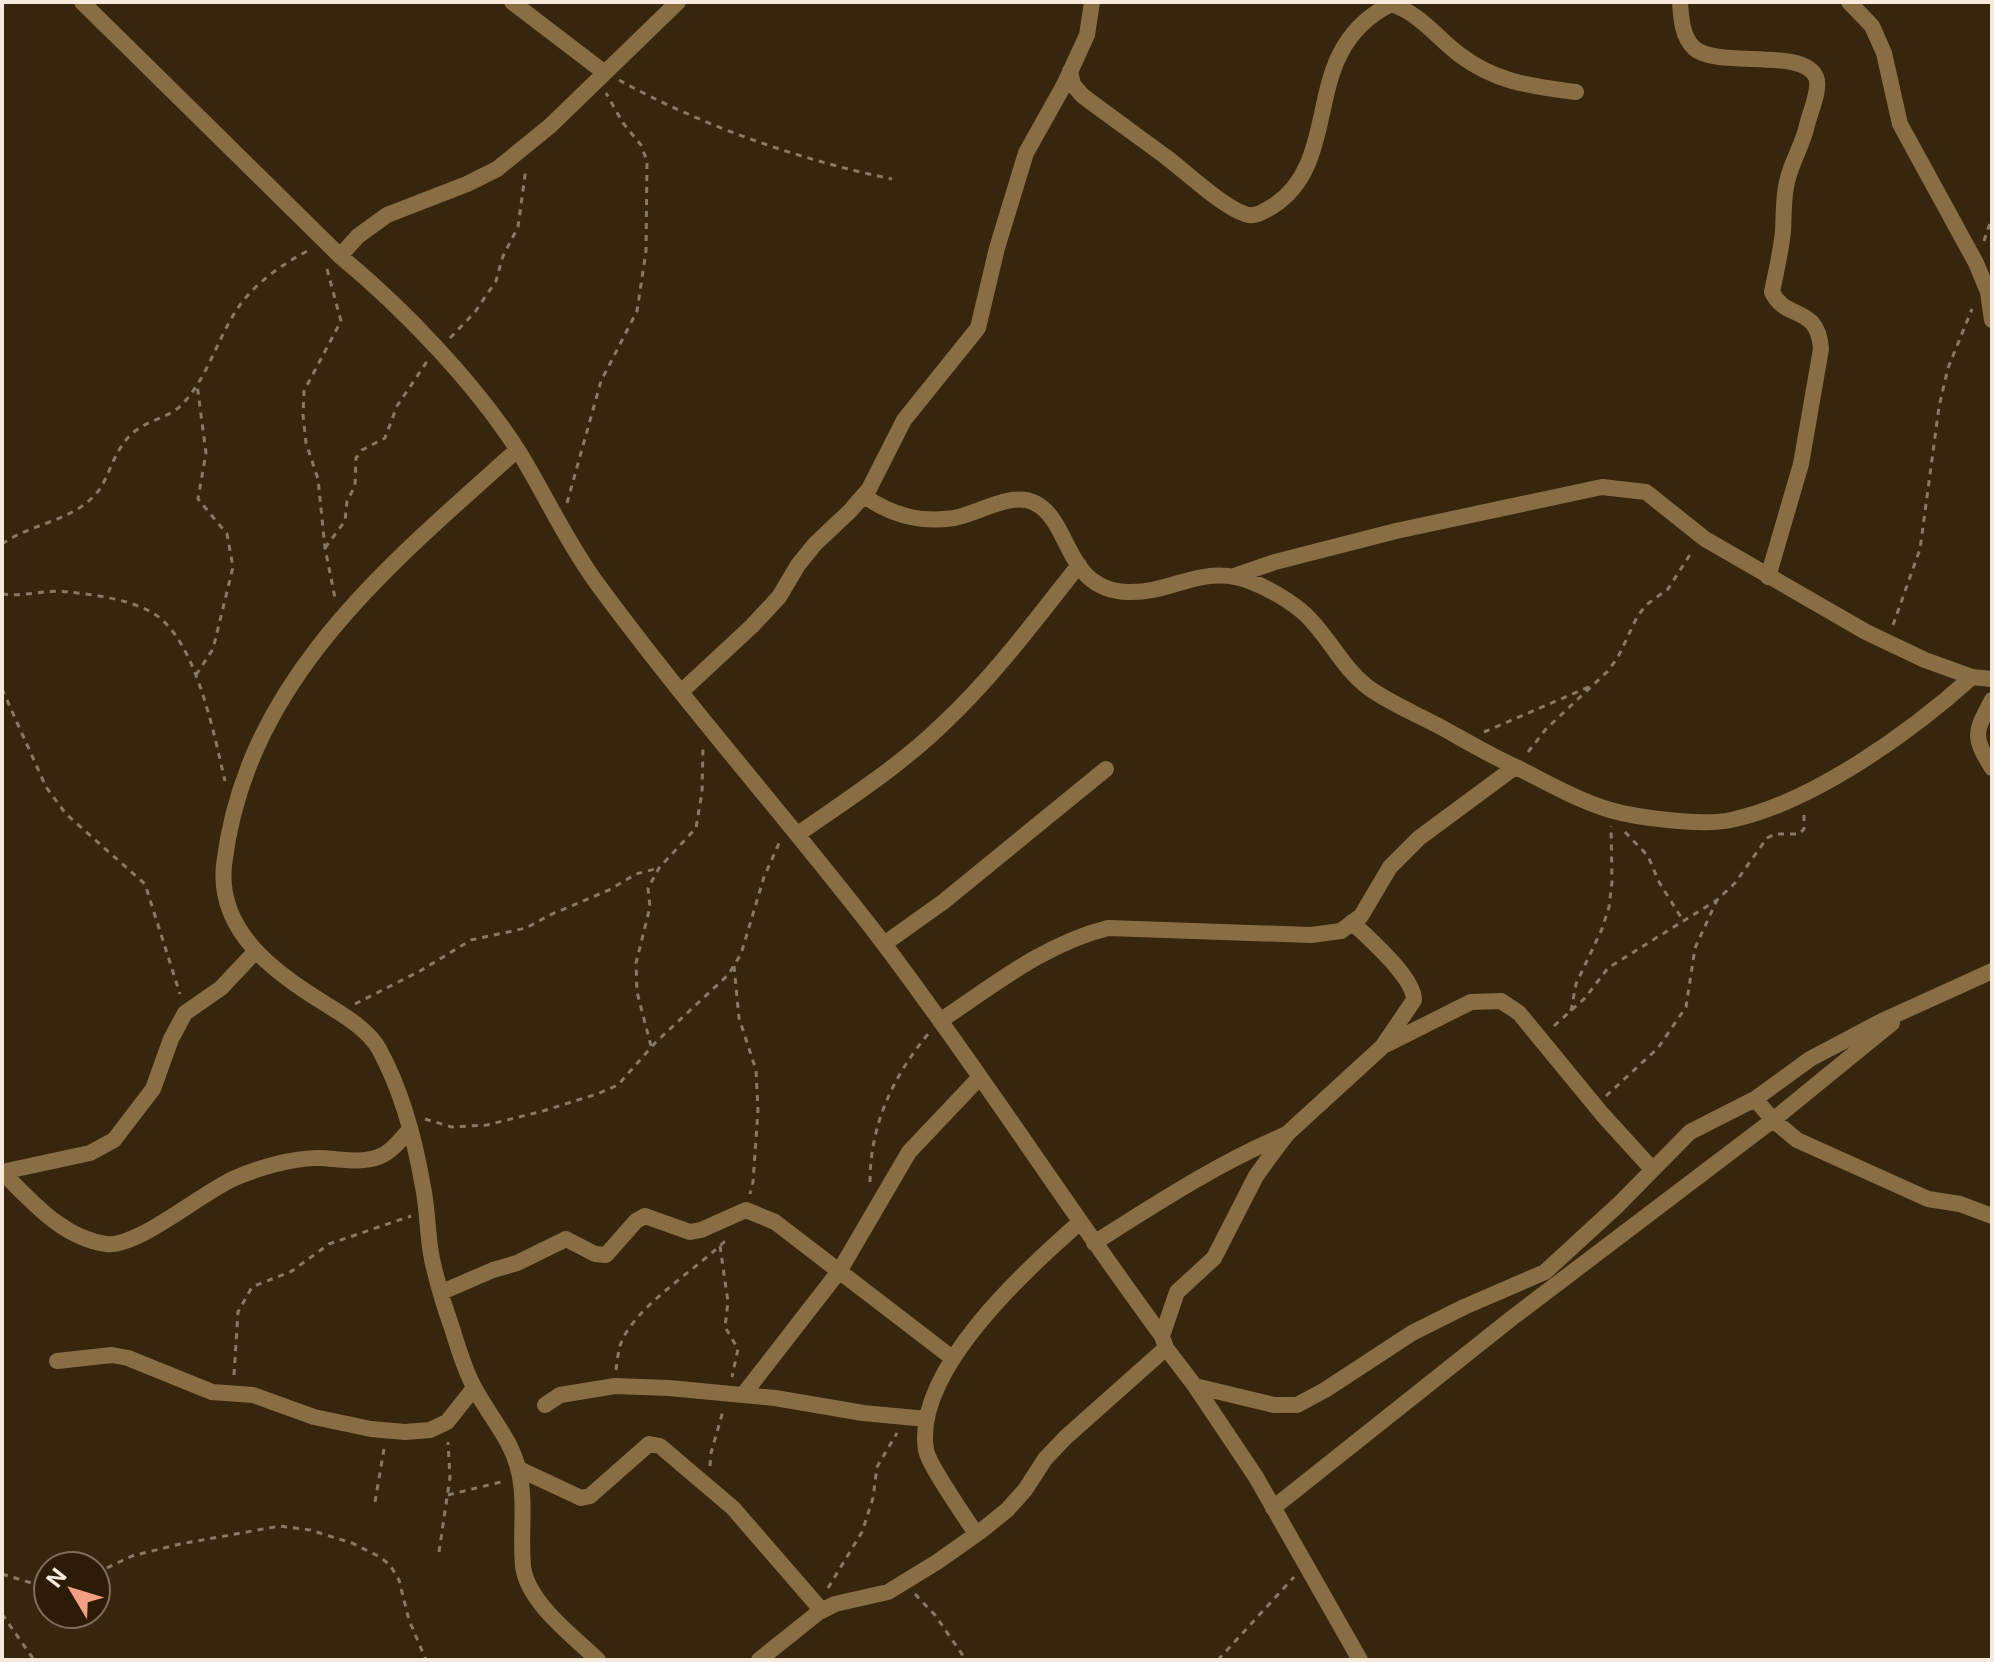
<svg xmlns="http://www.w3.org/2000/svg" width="1994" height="1662" font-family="Inter,sans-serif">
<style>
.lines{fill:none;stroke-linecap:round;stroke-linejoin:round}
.path{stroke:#887966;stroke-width:3;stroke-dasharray:6 6;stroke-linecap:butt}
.street{stroke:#896e44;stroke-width:16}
</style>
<rect width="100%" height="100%" fill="#37260e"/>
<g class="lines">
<path class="path" d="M619 80C702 126 800 160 892 179
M1984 241 1992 217
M327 269 341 321 304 391 303 415 306 443 318 479 325 548 335 598
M450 338 475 312 496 281 503 256 518 227 526 168
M567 503 601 381 637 311 646 251 647 161 641 145 623 123 606 93
M2 544C30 524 68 522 93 497 111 480 110 452 135 431 152 418 172 418 186 400 210 372 219 334 240 305 257 281 286 262 311 249
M325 548 345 521 347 501 355 486 356 458 362 450 385 438 397 406 428 360
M2 594C24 597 47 589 69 592 95 595 128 599 151 612 196 636 214 735 225 781
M1893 625 1920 549 1939 407 1948 368 1972 309
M196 675 213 649 233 567 227 534 198 499 206 453 197 384
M2 689 46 787 66 814 145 884 180 994
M1484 732 1591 686
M1528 752 1546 729 1608 671 1618 657 1637 617 1646 605 1668 589 1693 550
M1625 832 1648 856 1659 882 1684 922
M734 966 739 1018 756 1070 758 1110 753 1182 750 1194
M355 1004 420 971 471 940 526 928 550 915 609 890 636 874 659 868
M1571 1011 1576 984 1602 929 1609 907 1612 882 1611 826
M1554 1026 1585 998 1608 968 1717 900 1735 883 1767 838 1775 834H1799L1804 829V814
M651 1046 637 992 636 963 650 907 648 888 659 868 696 828 702 792 703 748
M1606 1096 1658 1048 1686 1007 1695 948 1717 900
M425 1119 452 1127 487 1125 543 1111 597 1094 618 1085 656 1042 728 975 741 954 764 877 780 841
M870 1182C870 1125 893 1076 929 1033
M720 1246 728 1302 725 1327 738 1349 732 1377
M616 1370C617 1362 618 1353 620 1346 632 1307 701 1267 729 1237
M234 1375 238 1312 252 1287 292 1271 329 1244 411 1216
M710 1466 711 1453 723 1411
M448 1495 505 1481
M375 1502 384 1449
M439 1552 450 1477 448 1442
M96 1573 132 1556 180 1544 280 1526 310 1530 352 1543 380 1557 390 1565 399 1580 409 1620 426 1660
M2 1574 48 1588
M828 1588 862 1532 873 1498 877 1467 897 1433
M915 1594 935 1615 966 1660
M2 1614 34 1660
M1218 1660 1294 1577"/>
<path class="street" d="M82 2 340 256C403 308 475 383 519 452 545 494 566 541 596 582 686 705 788 819 881 940 979 1069 1066 1206 1162 1336L1166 1348 1195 1386 1256 1477 1360 1660
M512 2 605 73
M1680 2C1681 17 1682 37 1694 48 1717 69 1803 47 1816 77 1821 89 1810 112 1807 125 1803 145 1791 162 1787 182 1783 198 1784 215 1783 231 1781 252 1776 272 1772 292 1785 321 1818 304 1821 349L1801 464 1768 577
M1849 2 1872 26 1884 53 1900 124 1976 263 1988 292 1992 320
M1070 71 1073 85 1083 96C1111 117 1139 137 1166 157 1186 172 1223 207 1245 214 1255 218 1264 211 1273 206 1326 172 1315 103 1340 54 1351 32 1369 15 1391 4 1421 14 1436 37 1460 55 1497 83 1532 86 1576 92
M340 256 358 236 387 215 467 184 497 169 550 126 678 2
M517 450C388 566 246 680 224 865 217 931 275 973 324 1003 343 1015 368 1029 379 1049 402 1091 415 1140 423 1187 428 1210 427 1235 432 1259 437 1282 444 1306 452 1328 458 1348 465 1371 475 1389 490 1417 512 1440 519 1472 526 1503 520 1534 523 1566 527 1602 573 1636 598 1660
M864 496C892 515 919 523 954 518 978 514 1011 491 1035 503 1072 522 1064 589 1127 592 1173 594 1203 562 1252 582 1270 589 1292 602 1306 615 1330 638 1342 668 1369 688 1390 703 1414 713 1437 725 1463 739 1489 755 1516 767 1546 782 1577 800 1610 810 1638 818 1702 826 1731 820 1812 803 1911 732 1972 677
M1234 576 1275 562 1396 531 1602 487 1646 492 1705 539 1866 632 1925 660 1972 677 1992 679
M682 691 752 626 779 597 798 565 815 544 850 511 869 489 904 420 978 328 997 248 1026 153 1064 85 1087 35 1092 2
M1992 700C1975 732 1972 736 1992 768
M798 834C848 799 900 766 944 723 995 675 1036 619 1079 565
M884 944 943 902 1106 769
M940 1021C994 985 1044 944 1108 928L1311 935 1341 931 1361 916 1390 867 1419 838 1515 767
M1387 1044 1471 1002 1501 1001 1519 1013 1602 1114 1652 1169
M1755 1099 1773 1120 1797 1140 1928 1199 1960 1204 1992 1216
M2 1172C32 1201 62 1238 106 1244 138 1248 202 1192 235 1178 258 1168 292 1158 318 1158 337 1158 359 1164 378 1157 391 1153 401 1139 410 1129
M2 1172 90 1153 114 1140 153 1089 171 1039 185 1013 221 988 255 952
M1094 1243C1157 1203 1218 1163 1287 1134
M442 1292 493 1270 517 1263 566 1239 595 1254 606 1255 636 1221 645 1216 690 1232 701 1230 746 1210 775 1222 951 1357
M1162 1336 1177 1292 1214 1258 1256 1176 1269 1158 1288 1133 1382 1047 1414 1000C1414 977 1369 939 1352 922
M57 1361 112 1355 128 1358 212 1392 253 1395 314 1417 371 1429 405 1432 430 1430 447 1422 474 1388
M1195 1386 1274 1405H1297L1325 1390 1412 1333 1464 1307 1545 1272 1618 1205 1690 1132 1755 1099 1810 1059 1882 1021 1992 971
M743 1395 840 1270 909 1152 980 1077
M545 1405 560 1395 615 1386 669 1388 775 1398 863 1413 927 1419
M519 1469 581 1498 590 1496 649 1444 660 1446 733 1508 817 1605 819 1612
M1273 1508 1512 1318 1773 1120 1892 1023
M976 1534C966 1518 929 1466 926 1450 913 1371 1026 1270 1079 1223
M759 1660 819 1612 835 1604 888 1592 937 1562 981 1531 1007 1510 1025 1490 1045 1459 1066 1437 1166 1348"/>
</g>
<rect width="1994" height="1662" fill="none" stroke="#f5eadc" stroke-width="8"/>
<g transform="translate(72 1590) rotate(308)"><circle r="38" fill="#2d1c05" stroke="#7d6e5b" stroke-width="2"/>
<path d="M0-6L14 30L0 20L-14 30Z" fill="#f39f84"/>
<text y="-12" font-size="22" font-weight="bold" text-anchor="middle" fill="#f5eadc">N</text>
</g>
</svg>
